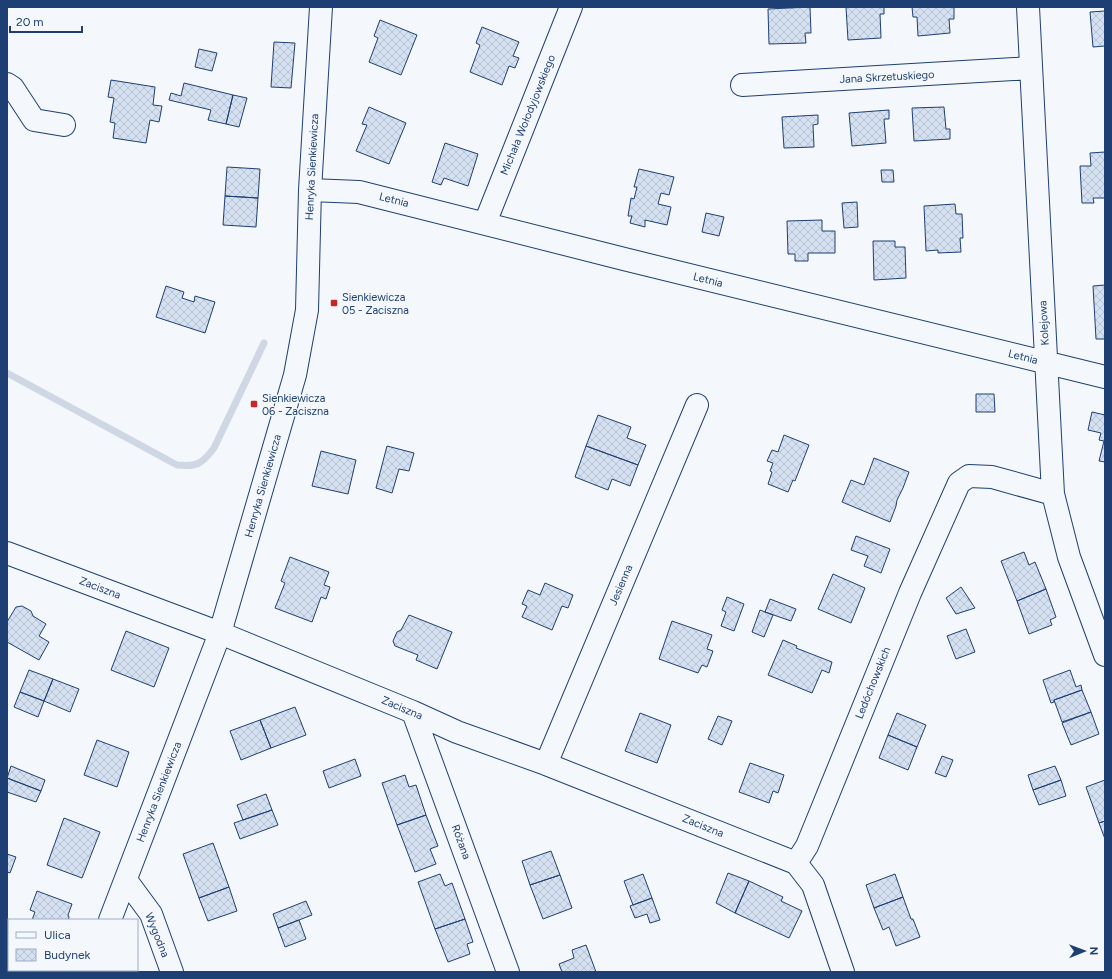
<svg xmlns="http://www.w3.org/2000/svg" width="1112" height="979" font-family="Figtree,sans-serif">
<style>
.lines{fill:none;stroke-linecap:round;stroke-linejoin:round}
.stream{stroke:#cfd7e4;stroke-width:7}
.building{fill:url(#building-cross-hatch);stroke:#1d3f73}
.street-casing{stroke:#1d3f73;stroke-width:24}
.street{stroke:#f4f7fb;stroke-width:22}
.poi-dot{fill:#c62828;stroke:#f4f7fb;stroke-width:1.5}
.labels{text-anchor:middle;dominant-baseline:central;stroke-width:3;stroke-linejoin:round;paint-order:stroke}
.street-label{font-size:11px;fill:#1d3f73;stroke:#f4f7fb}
.poi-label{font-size:11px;fill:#1d3f73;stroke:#f4f7fb;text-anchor:start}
</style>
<defs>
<pattern id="building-cross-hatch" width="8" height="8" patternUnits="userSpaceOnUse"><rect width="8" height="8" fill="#d5e0f0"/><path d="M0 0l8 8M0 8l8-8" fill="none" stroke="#b6c1d1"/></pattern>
</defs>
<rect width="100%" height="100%" fill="#f4f7fb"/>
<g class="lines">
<path class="stream" d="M7 373 177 465C197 467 202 464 214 448L264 343"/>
</g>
<path class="building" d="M810 7 811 33H805L806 43 769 44 768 9Z
M846 7H884V14H880L881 38 848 40Z
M912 7H954V19H949L950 33 918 36 917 17H913Z
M1105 11V46L1093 47 1090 12Z
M380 20 417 35 401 75 369 62 378 38 374 36Z
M482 27 519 42 513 56 519 58 515 68 509 66 502 85 470 72 480 45 476 43Z
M274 42 295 43 291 88 271 87Z
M199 49 217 53 212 71 195 67Z
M111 80 155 87 153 105 162 106 159 122 150 120 146 143 113 138 115 123 110 122 114 98 108 97Z
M184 83 233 95 226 124 208 120 211 110 169 100 171 93 181 96Z
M233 95 247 98 239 127 226 124Z
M369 107 406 123 389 164 356 151 367 125 362 124Z
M944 107 946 129H950V139L914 141 912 108Z
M889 110V119H884L886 143 852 146 849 113Z
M818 115V124L813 125 814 147 784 148 782 117Z
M445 143 478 154 468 186 444 178 441 185 432 182Z
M1105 152V198H1093L1094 203H1082L1080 166H1091L1090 153Z
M227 167 260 169 258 198 225 196Z
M639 169 674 177 669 195 661 193 658 204 671 207 667 225 645 220V227L630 223 632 216H628L631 198 634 199 637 187H634Z
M881 170H893L894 182H882Z
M225 196 258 198 256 227 223 225Z
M857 202 858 227 844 228 842 203Z
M955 204 956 214H962L963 238H960L961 252 938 253V250L926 251 924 206Z
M706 213 724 217 719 236 702 232Z
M822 220V231H835V253H808V261H795V254H788L787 221Z
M873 241H895V247H905L906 278 874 280Z
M1105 285V339H1096L1093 286Z
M166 286 184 292 182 298 194 302 195 296 215 302 205 333 156 317Z
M976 394H994L995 412H976Z
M1092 412 1105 415V462L1099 461 1104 441 1099 440 1101 433 1088 430Z
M598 415 631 427 627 438 646 445 638 465 586 446Z
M784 435 809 445 795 481 793 480 788 492 768 484 772 472 770 471 773 463 767 461 772 450 778 452Z
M387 446 414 453 409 471 399 469 392 493 376 488Z
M586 446 638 465 630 486 612 479 608 490 575 477Z
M321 451 356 460 348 494 312 486Z
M874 458 909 472 903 488 897 500 896 506 890 522 842 502 851 480 864 485Z
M856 536 890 549 881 573 864 566 868 556 851 550Z
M1024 552 1029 565 1035 562 1046 589 1017 601 1001 561Z
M290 557 329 572 324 585 330 587 326 599 321 597 312 622 275 608 285 583 281 581Z
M833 574 865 588 851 623 818 609Z
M545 583 573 595 568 608 562 606 552 630 522 617 527 606 522 604 528 590 540 595Z
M961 587 975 608 956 614 946 598Z
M1046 589 1056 617 1050 620 1052 625 1029 634 1017 601Z
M727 597 744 604 734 631 721 626 726 612 722 610Z
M770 599 796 609 791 621 765 612Z
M22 606 31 611 33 616 46 624 39 636 49 642 39 660 7 642V622L16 607Z
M760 610 773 615 764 637 752 632Z
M409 615 452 632 437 669 416 660 418 655 395 646 393 641 397 632 401 630Z
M672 621 712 635 707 649 713 651 707 667 702 665 698 673 659 659Z
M966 629 975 652 956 659 947 636Z
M126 631 169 648 154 687 111 670Z
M783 640 797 646 796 648 832 662 829 673 822 670 812 693 768 675Z
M29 670 53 679 44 701 20 692Z
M1070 670 1076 687 1081 685 1082 690 1054 700V702L1051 703 1043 680Z
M53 679 79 689 70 712 44 701Z
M1082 690 1091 712 1062 722 1054 700Z
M20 692 44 701 38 717 14 707Z
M295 707 306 735 271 748 260 720Z
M1091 712 1099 734 1071 745 1062 723Z
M640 713 671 725 657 763 625 751Z
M897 713 926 725 917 747 888 735Z
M718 716 732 721 722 745 708 739Z
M260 720 271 748 241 760 230 731Z
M888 735 917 747 908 770 879 758Z
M97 740 129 752 117 787 84 775Z
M942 756 953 760 946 777 935 773Z
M355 759 361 776 329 788 323 771Z
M750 763 784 775 778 793 773 791 769 803 739 792Z
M11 766 45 780 41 791 7 778Z
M1055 766 1061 780 1033 790 1028 775Z
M405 775 409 787 416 785 426 815 397 825 382 783Z
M7 778 41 791 36 802 7 792Z
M1061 780 1066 796 1039 805 1033 790Z
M1105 780V821L1099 823 1086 787Z
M266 794 272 810 243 820 237 805Z
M272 810 278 825 240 839 234 823Z
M426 815 438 846 430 849 436 864 415 872 397 825Z
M64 818 100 832 82 878 47 865Z
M1105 821V839L1099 823Z
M213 843 229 887 199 898 183 854Z
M551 851 560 875 530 885 522 861Z
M7 854 16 857 10 873 7 872Z
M728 873 749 881 735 913 716 903Z
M440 874 445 886 452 883 465 919 435 929 418 882Z
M643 874 652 898 633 905 624 881Z
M895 874 903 897 874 908 866 885Z
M560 875 572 908 543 919 530 885Z
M749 881 783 897 781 901 802 911 789 938 735 913Z
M229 887 237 911 208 921 199 898Z
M37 891 72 904 68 915 69 917 68 920H32L35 912 30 910Z
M903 897 911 919H913L920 937 896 946 889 927 883 930 874 908Z
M652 898 660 920 650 923 647 914 635 918 630 906Z
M306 901 312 915 278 928 273 914Z
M465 919 473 942 467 944 470 954 448 962 435 929Z
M299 920 306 939 285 947 278 928Z
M586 945 596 972H562L559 964 574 958 572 950Z"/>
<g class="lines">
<g class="street-casing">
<path id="street" d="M1028 7 1053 494 1069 557 1105 655
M7 84 13 88 34 120 64 125
M742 85 1031 68
M310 190 359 192 624 259 1105 377
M485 223 571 7
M7 553 220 633 413 712 457 732 546 764 796 863
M413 712 508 972
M546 764 697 405
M126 880 151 914 172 972
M110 920 220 633 295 375 307 310 310 190 321 7
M89 972 90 970
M843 972 813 885 796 863 807 846 910 593 959 483 969 476 992 477 1053 494"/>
</g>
<use href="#street" class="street"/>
</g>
<g class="poi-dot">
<rect x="330" y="299" width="8" height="8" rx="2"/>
<rect x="250" y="400" width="8" height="8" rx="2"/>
</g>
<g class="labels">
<g class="street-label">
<text transform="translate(887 77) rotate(-3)">Jana Skrzetuskiego</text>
<text transform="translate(528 115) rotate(-68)">Michała Wołodyjowskiego</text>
<text transform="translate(312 167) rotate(-87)">Henryka Sienkiewicza</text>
<text transform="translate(394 200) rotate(14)">Letnia</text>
<text transform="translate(708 280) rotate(14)">Letnia</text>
<text transform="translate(1044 323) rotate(-93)">Kolejowa</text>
<text transform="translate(1023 357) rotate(14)">Letnia</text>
<text transform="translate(263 486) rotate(-74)">Henryka Sienkiewicza</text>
<text transform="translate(621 585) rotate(-67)">Jesienna</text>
<text transform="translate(100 588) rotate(21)">Zaciszna</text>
<text transform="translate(873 683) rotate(-68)">Ledóchowskich</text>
<text transform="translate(402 708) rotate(23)">Zaciszna</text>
<text transform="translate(159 792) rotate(-69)">Henryka Sienkiewicza</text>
<text transform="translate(703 826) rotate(22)">Zaciszna</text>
<text transform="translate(461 842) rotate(70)">Różana</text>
<text transform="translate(157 935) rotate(68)">Wygodna</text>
</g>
<g class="poi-label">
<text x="342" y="297">Sienkiewicza<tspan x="342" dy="13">05 - Zaciszna</tspan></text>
<text x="262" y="398">Sienkiewicza<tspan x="262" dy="13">06 - Zaciszna</tspan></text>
</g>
</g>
<rect width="1112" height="979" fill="none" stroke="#1d3f73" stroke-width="16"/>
<rect x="8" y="919" width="130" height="52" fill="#f4f7fb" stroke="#9eadc5"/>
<rect x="16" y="932" width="20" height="6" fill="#f4f7fb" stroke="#9eadc5"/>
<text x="44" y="939" font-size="12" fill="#1d3f73">Ulica</text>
<rect x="16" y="949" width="20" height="12" fill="url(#building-cross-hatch)" stroke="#9eadc5"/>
<text x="44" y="959" font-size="12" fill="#1d3f73">Budynek</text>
<g transform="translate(1084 951) rotate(89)" stroke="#f4f7fb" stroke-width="3" paint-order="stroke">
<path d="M0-3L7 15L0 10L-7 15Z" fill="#1d3f73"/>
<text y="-6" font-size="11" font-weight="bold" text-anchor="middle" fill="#1d3f73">N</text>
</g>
<path d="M10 26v6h72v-6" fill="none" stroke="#1d3f73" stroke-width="2"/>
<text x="16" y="26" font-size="12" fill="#1d3f73" stroke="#f4f7fb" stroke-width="3" paint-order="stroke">20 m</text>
</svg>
